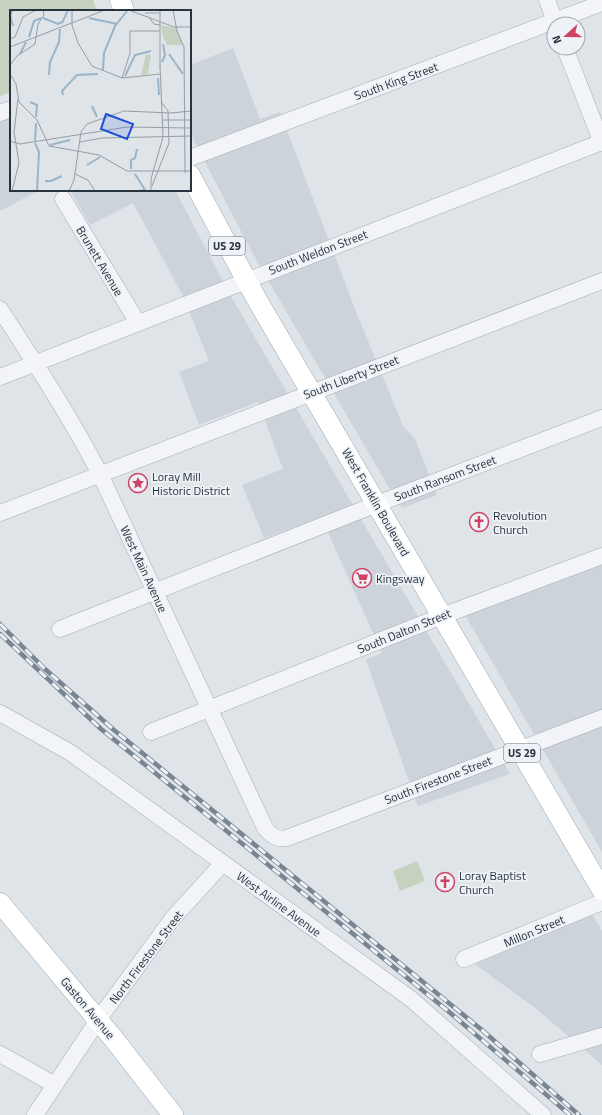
<svg xmlns="http://www.w3.org/2000/svg" width="602" height="1115" font-family="'Titillium Web',sans-serif">
<style>
.built{fill:#cdd3da}
.green{fill:#c6d2c0}
.lines{fill:none;stroke-linecap:round;stroke-linejoin:round}
.minor-casing{stroke:#a4abb2;stroke-width:17}
.major-casing{stroke:#9ea9b4;stroke-width:21}
.minor{stroke:#f2f4f7;stroke-width:16}
.major{stroke:#fff;stroke-width:20}
.rail-casing{stroke:#788592;stroke-width:4.5}
.rail{stroke:#eef2f6;stroke-width:3;stroke-dasharray:9;stroke-linecap:butt}
.labels{text-anchor:middle;dominant-baseline:central;stroke-width:3.5;stroke-linejoin:round;paint-order:stroke}
.shield{fill:#eef2f6;stroke:#636c77;stroke-width:1}
.shield-label{font-size:11px;font-weight:bold;fill:#283340}
.street-label{font-size:12px;fill:#283340;stroke:#eef2f6}
.poi-label{font-size:12px;fill:#283340;stroke:#eef2f6;text-anchor:start}
.inset-river{fill:none;stroke:#9ab5c9;stroke-width:2}
.inset-road{fill:none;stroke:#969da5;stroke-width:1}
.view{fill:#1d4ed8;fill-opacity:0.15;stroke:#1d4ed8;stroke-width:2}
.inset-edge{fill:none;stroke:#283340;stroke-width:2}
</style>
<rect width="100%" height="100%" fill="#dfe4e8"/>
<path class="built" d="M233 48 260 119 280 112 355 309 403 426 415 439 437 495 402 508 391 491 255 258 195 143 190 132V65Z
M11 118V190H40L0 211V122Z
M70 190H175L232 298 510 774 418 806 366 660 382 653 321 517 264 538 242 485 283 469 258 402 199 425 179 372 209 361 183 296 133 203 90 225Z
M602 548V852L457 601Z
M585 901 602 931V1065L534 1007 458 952Z"/>
<path class="green" d="M0 0H93L97 11H11V92L0 96Z
M417 861 425 881 400 891 393 871Z"/>
<g class="lines">
<g class="minor-casing">
<path id="minor" d="M547 0 556 24
M565 48 602 143
M0 113 11 109
M190 158 602 3
M63 199 138 323
M0 309C35 363 70 416 100 474L265 828C271 836 277 840 287 838L602 718
M0 377 602 142
M0 513 602 281
M60 629 377 504 602 418
M0 713 71 753 411 999 543 1115
M151 732 442 616 602 556
M464 959 602 902
M0 1054 55 1085
M540 1054 602 1036
M35 1115 98 1020 173 918 223 863"/>
</g>
<g class="major-casing">
<path id="major" d="M120 0 124 11
M190 175 256 298 602 890
M0 903 113 1038 173 1115"/>
</g>
<use href="#minor" class="minor"/>
<use href="#major" class="major"/>
<g class="rail-casing">
<path id="rail" d="M0 624 45 669 114 730 482 1030 579 1115
M0 634 101 729 448 1011 570 1115"/>
</g>
<use href="#rail" class="rail"/>
</g>
<defs>
<g id="sight-ring" transform="scale(1)"><circle r="9.5" fill="#eef2f6" stroke="#cf4365" stroke-width="1.5"/><path d="M0-6L1.8-2.2L6-1.7L2.9 1.2L3.7 5.4L0 3.3L-3.7 5.4L-2.9 1.2L-6-1.7L-1.8-2.2Z" fill="#cf4365"/></g>
<g id="church-ring" transform="scale(1)"><circle r="9.5" fill="#eef2f6" stroke="#cf4365" stroke-width="1.5"/><path d="M-1.2-6h2.4v3.5h3.3v2.4h-3.3V6h-2.4V-.1h-3.3v-2.4h3.3Z" fill="#cf4365"/></g>
<g id="supermarket-ring" transform="scale(1)"><circle r="9.5" fill="#eef2f6" stroke="#cf4365" stroke-width="1.5"/><path d="M-6-5.5h2.5l.6 2H6L4.5 2H-2.5L-4.4-4H-6ZM-1.5 3.2a1.3 1.3 0 1 0 .1 0ZM3 3.2a1.3 1.3 0 1 0 .1 0Z" fill="#cf4365"/></g>
</defs>
<g fill-rule="evenodd">
<use href="#sight-ring" x="138" y="483"/>
<use href="#church-ring" x="479" y="522"/>
<use href="#supermarket-ring" x="362" y="578"/>
<use href="#church-ring" x="445" y="882"/>
</g>
<g class="labels">
<g class="shield">
<rect x="209" y="237" width="36" height="18" rx="3"/>
<rect x="504" y="744" width="36" height="18" rx="3"/>
</g>
<g class="shield-label">
<text x="227" y="246">US 29</text>
<text x="522" y="753">US 29</text>
</g>
<g class="street-label">
<text transform="translate(396 81) rotate(-20)">South King Street</text>
<text transform="translate(318 252) rotate(-21)">South Weldon Street</text>
<text transform="translate(100 261) rotate(59)">Brunett Avenue</text>
<text transform="translate(351 377) rotate(-21)">South Liberty Street</text>
<text transform="translate(445 478) rotate(-21)">South Ransom Street</text>
<text transform="translate(376 502) rotate(60)">West Franklin Boulevard</text>
<text transform="translate(144 569) rotate(65)">West Main Avenue</text>
<text transform="translate(404 631) rotate(-22)">South Dalton Street</text>
<text transform="translate(438 780) rotate(-21)">South Firestone Street</text>
<text transform="translate(279 904) rotate(36)">West Airline Avenue</text>
<text transform="translate(534 931) rotate(-23)">Millon Street</text>
<text transform="translate(146 957) rotate(-53)">North Firestone Street</text>
<text transform="translate(88 1008) rotate(50)">Gaston Avenue</text>
</g>
<g class="poi-label">
<text x="152" y="476">Loray Mill<tspan x="152" dy="14">Historic District</tspan></text>
<text x="493" y="515">Revolution<tspan x="493" dy="14">Church</tspan></text>
<text x="376" y="578">Kingsway</text>
<text x="459" y="875">Loray Baptist<tspan x="459" dy="14">Church</tspan></text>
</g>
</g>
<g transform="translate(10 10)">
<rect width="181" height="181" fill="#dfe4e8"/>
<path d="M151 15 166 18 173 35H157L153 27ZM136 44 141 45 138 64 131 65Z" fill="#c6d2c0"/>
<path class="inset-river" d="M33 8 48 14 52 12M79 8 107 14M52 13 58 0M3 16 0 5 3 0M19 27 24 11 31 8M10 44 16 32M159 44 173 64M152 52 155 45 153 34M93 60 94 43 105 16 117 1M39 65 40 52 49 32 50 19M115 66 125 45 141 41M148 68 149 85M53 85 52 81 67 65 88 64M20 92 27 95 26 107M82 96 87 107M25 131 26 113M25 133 29 142 27 181M40 135 60 130M77 155 90 147M121 159V150L125 148 127 139M125 164 135 180 129 181M35 171H41L52 166"/>
<path class="inset-road" d="M62 0V15L68 33 82 56 112 68 150 64M119 0 164 17H181M163 0 167 21 174 37 175 163M135 3H149M139 7 144 14 150 15V0M0 29 5 27 13 7 26 0M0 37 95 0M0 55 7 46 25 34 28 14 34 5 33 0M150 58V15M0 64 6 74 9 92 27 110 39 136 89 145 117 161H181M112 68 120 43V21H150M152 110H181M0 131 10 134 117 117 181 118M70 132 92 128 181 126M65 164 78 170 85 181M142 176 159 133 158 101 151 92M2 181 9 153 4 122 8 89M59 181 64 170 71 122 77 114 114 101 161 103 181 101M141 181V169L153 127 150 56"/>
<path class="view" d="M96 104 123 114 117 129 91 119Z"/>
<rect width="181" height="181" class="inset-edge"/>
</g>
<g transform="translate(566 36) rotate(249)"><circle r="19" fill="#eef2f6" stroke="#9fa6ad"/>
<path d="M0-3L7 15L0 10L-7 15Z" fill="#cf4365"/>
<text y="-6" font-size="11" font-weight="bold" text-anchor="middle" fill="#283340">N</text>
</g>
</svg>
